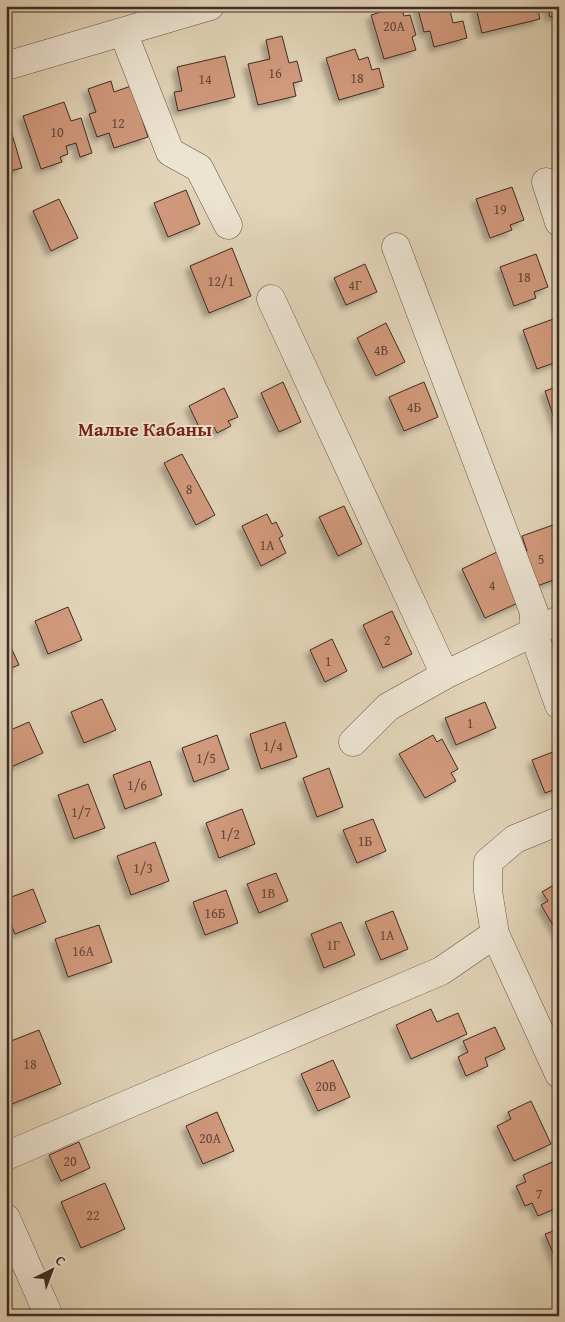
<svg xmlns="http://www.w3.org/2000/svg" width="565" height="1322" font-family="'Gentium Book Plus',serif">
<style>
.building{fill:#d1997b;stroke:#3f2b23;filter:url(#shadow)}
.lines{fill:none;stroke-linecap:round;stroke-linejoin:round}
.minor-casing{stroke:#685548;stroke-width:29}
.minor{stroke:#ece3d1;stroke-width:28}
.labels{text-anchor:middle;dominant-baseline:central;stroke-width:4;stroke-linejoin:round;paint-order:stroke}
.number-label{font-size:14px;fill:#644639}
.quarter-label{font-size:19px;font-weight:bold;fill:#7a1f14;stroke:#ece3d1}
</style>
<defs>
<filter id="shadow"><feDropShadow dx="-4.5" dy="4.5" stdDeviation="2.5" flood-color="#0004"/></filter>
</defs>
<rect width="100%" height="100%" fill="#e2d4b8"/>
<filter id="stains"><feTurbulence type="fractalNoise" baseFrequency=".004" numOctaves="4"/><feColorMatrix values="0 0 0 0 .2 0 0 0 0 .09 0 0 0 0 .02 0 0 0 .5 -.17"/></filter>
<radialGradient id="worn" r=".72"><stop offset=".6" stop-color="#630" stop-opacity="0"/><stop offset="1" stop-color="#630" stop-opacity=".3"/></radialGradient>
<path class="building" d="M401 6 404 16 410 15 416 35 412 37 416 50 384 59 371 15Z
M417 6H449L453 23 463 21 467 38 434 47 430 31 424 32Z
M485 6H537L540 19 482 33 476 8Z
M547 6H559V15L550 17Z
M282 36 289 63 297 61 302 81 293 83 296 96 258 105 248 64 270 59 266 40Z
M355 49 359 60 368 57 372 70 379 68 384 87 339 100 326 58Z
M225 56 235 97 178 111 174 92 182 91 177 67Z
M111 81 114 92 131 86 148 137 114 148 109 133 97 137 89 114 96 112 88 89Z
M64 102 71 121 81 118 92 153 80 157 76 143 66 146 68 154 60 157 62 162 41 169 23 116Z
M6 124H9L22 168 6 172Z
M512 187 524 220 510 225 512 230 490 238 476 199Z
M186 190 200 224 168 237 154 203Z
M59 199 78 238 51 251 33 211Z
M232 248 251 296 209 313 190 266Z
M536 254 548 287 534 292 536 298 514 306 500 267Z
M365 264 377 292 346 305 334 278Z
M559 317V355H557L559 361 537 369 523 330Z
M386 323 405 362 376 376 357 338Z
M283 382 301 422 279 432 261 393Z
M424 382 438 417 404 431 389 397Z
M559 386V430H558L545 391Z
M224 388 238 417 228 421 231 426 217 433 214 427 202 433 189 406Z
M182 454 215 515 196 525 164 463Z
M344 506 362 544 338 556 319 517Z
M267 514 272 524 276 522 283 536 279 538 286 553 261 566 242 526Z
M553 525 559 542V578L537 586 522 553 527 551 522 536Z
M499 551 522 601 485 618 462 569Z
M68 607 82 640 48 654 35 621Z
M392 611 412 654 383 668 363 625Z
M6 636 19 665 6 670Z
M332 639 347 671 325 682 310 650Z
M102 699 116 730 84 743 71 712Z
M485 702 496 728 456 745 445 718Z
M29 722 43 753 11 767 6 755V732Z
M285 722 297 757 261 769 250 734Z
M217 735 229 769 194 782 182 748Z
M433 735 437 742 442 739 458 769 451 773 456 781 425 798 399 754Z
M558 750 559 788 545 793 532 760Z
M150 761 162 795 125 809 113 775Z
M329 768 343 807 317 817 303 778Z
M88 784 105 828 74 839 58 795Z
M242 809 255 844 219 858 206 823Z
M373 819 386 851 357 863 343 830Z
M155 842 169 881 131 895 117 856Z
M276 873 288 901 259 913 247 884Z
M559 882V935L541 905 548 901 542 892Z
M33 889 46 922 15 934 6 912V899Z
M226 890 238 923 205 935 193 902Z
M393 911 408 949 381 960 365 922Z
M341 922 355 955 324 968 311 934Z
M99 925 112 962 68 977 55 939Z
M431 1009 437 1022 458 1013 467 1034 411 1059 396 1025Z
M495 1027 505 1049 485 1058 488 1066 466 1076 458 1057 468 1052 463 1041Z
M39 1030 61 1084 12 1104 6 1091V1043Z
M333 1060 350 1097 318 1111 301 1074Z
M531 1101 551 1144 514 1161 497 1126 511 1119 508 1112Z
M217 1112 234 1151 203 1164 186 1126Z
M79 1142 90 1168 61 1181 49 1155Z
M559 1159V1207L538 1216 532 1203 525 1206 516 1186 526 1182 523 1175Z
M105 1183 125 1229 81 1248 61 1202Z
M559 1229V1268L545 1234Z"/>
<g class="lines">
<g class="minor-casing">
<path id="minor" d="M123 32 170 152 199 168 228 225
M6 66 210 6
M546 182 559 222
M396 247 534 612 533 632 559 705
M271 299 445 675
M353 742 388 707 445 675 559 620
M559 821 515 839 488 862V891L495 934 559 1074
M6 1156 441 971 495 934
M6 1218 49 1316"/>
</g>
<use href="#minor" class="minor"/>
</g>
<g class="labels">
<g class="number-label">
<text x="394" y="26">20А</text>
<text x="275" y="73">16</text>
<text x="357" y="78">18</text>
<text x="205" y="79">14</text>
<text x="118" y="123">12</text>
<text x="57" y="132">10</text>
<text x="500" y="209">19</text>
<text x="524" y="277">18</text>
<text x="221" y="281">12/1</text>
<text x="355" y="285">4Г</text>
<text x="381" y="350">4В</text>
<text x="414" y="407">4Б</text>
<text x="189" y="489">8</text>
<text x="267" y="545">1А</text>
<text x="541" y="559">5</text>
<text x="492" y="585">4</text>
<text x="387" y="640">2</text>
<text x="328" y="661">1</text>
<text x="470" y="723">1</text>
<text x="273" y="746">1/4</text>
<text x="206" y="758">1/5</text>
<text x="137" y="785">1/6</text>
<text x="81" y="812">1/7</text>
<text x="230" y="834">1/2</text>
<text x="365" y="841">1Б</text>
<text x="143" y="868">1/3</text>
<text x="268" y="893">1В</text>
<text x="215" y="913">16Б</text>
<text x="387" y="935">1А</text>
<text x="333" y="945">1Г</text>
<text x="83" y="951">16А</text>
<text x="30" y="1064">18</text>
<text x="326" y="1086">20В</text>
<text x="210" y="1138">20А</text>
<text x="70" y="1161">20</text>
<text x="539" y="1194">7</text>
<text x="93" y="1215">22</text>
</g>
<g class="quarter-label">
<text x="145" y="429">Малые Кабаны</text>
</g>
</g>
<rect width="565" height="1322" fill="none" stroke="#e2d4b8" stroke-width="25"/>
<rect x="8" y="8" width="550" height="1307" fill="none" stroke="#3f2b23" stroke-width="2.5"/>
<rect x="12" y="12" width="540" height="1297" fill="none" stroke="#3f2b23"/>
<g transform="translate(52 1270) rotate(42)" stroke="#ece3d1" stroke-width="4" paint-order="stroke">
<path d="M0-4L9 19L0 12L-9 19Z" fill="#3f2b23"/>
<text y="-8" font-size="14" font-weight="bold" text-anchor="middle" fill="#3f2b23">С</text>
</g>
<rect width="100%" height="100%" filter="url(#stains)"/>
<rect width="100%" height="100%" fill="url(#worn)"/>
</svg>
